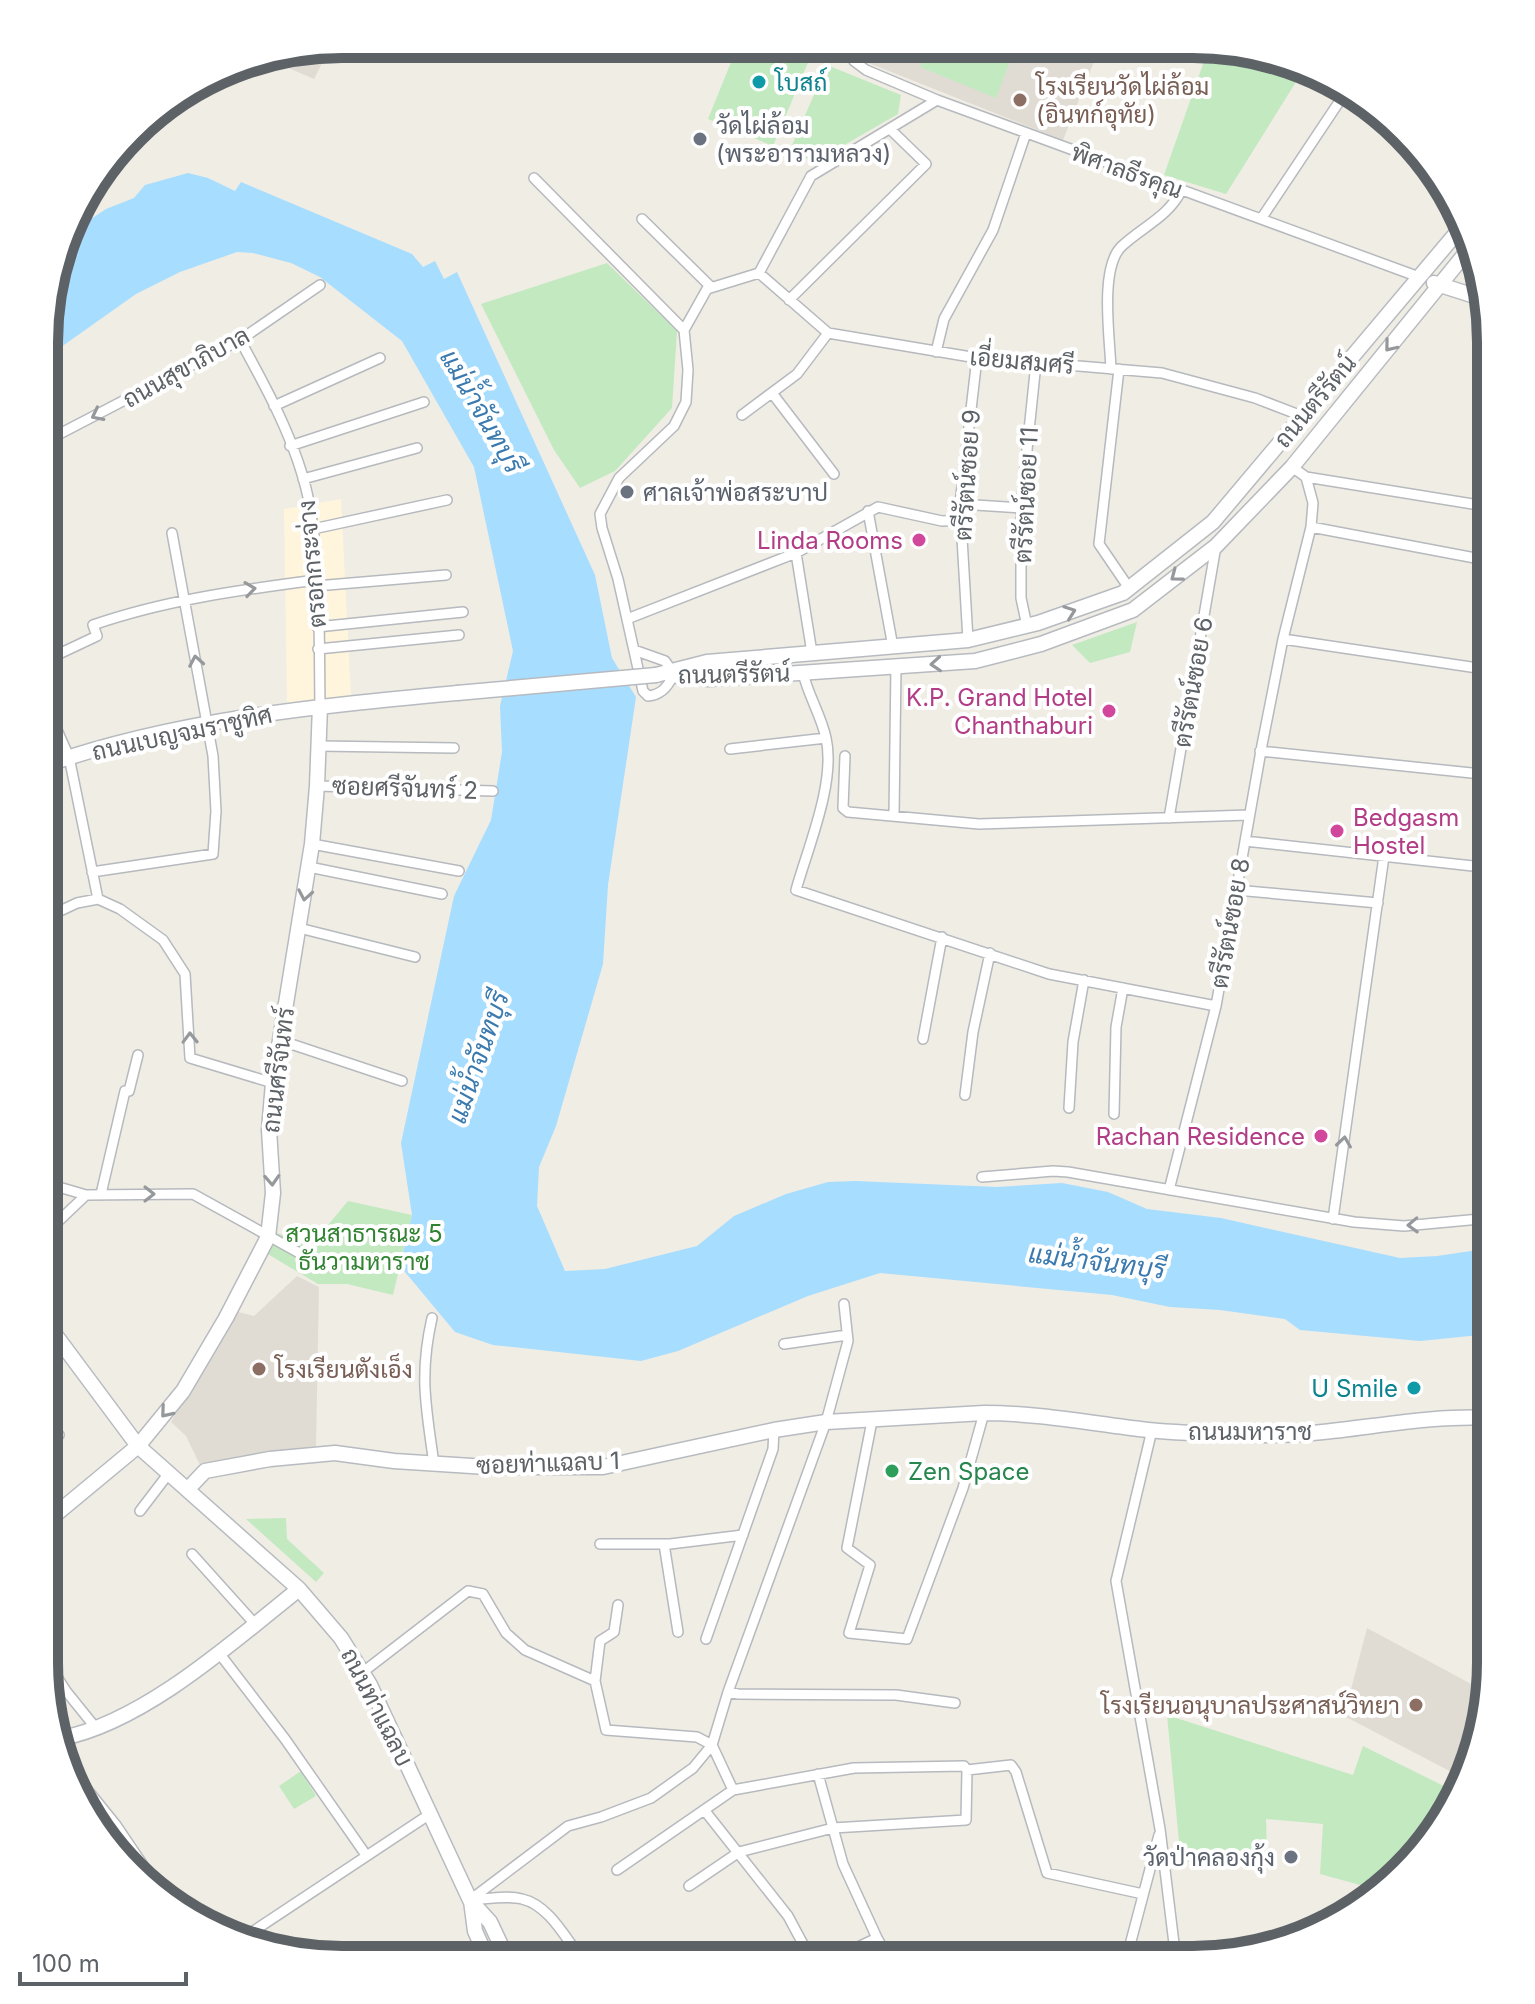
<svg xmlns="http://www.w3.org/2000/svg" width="1535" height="2004" font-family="Inter,Sarabun,sans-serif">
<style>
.commercial{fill:#fff5dc}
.education{fill:#e0dcd4}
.green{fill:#c3e9c1}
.water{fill:#a7ddff}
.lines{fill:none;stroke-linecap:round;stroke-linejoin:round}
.street-casing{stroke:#b6b9bd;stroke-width:12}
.secondary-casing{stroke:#b7bbc0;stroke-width:17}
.street{stroke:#fff;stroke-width:9}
.secondary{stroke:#fff;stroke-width:14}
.secondary-bridge-casing{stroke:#b7bbc0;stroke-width:17;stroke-linecap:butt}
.secondary-bridge{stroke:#fff;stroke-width:14}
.oneway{stroke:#96999c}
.culture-dot{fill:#0f9aa8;stroke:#fff;stroke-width:3}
.education-dot{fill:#8d6e63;stroke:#fff;stroke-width:3}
.worship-dot{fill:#6b7280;stroke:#fff;stroke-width:3}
.hotel-dot{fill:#d1479c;stroke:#fff;stroke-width:3}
.leisure-dot{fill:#2e9e5b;stroke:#fff;stroke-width:3}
.labels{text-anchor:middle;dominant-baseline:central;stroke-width:8;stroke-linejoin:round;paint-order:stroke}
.culture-label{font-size:24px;fill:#0d838f;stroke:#fff;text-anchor:start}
.education-label{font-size:24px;fill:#785e54;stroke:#fff;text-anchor:start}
.worship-label{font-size:24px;fill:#5b616d;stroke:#fff;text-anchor:start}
.street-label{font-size:24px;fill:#5d6267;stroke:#fff}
.hotel-label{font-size:24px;fill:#b23c85;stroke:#fff;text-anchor:end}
.park-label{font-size:24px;fill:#308330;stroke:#fff}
.leisure-label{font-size:24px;fill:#27864d;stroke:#fff;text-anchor:start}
.water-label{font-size:26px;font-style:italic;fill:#3a7aaf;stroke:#fff}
.rim{fill:none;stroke:#5d6267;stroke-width:10}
</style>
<rect width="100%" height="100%" fill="#f0ede5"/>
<path class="commercial" d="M341 499 351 697 287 703 284 509Z"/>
<path class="education" d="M331 46 314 79 263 57Z
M867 46H1100L1063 140 861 60Z
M297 1276 319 1287 316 1446 200 1465 186 1436 171 1422 234 1311 254 1316Z
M1367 1628 1488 1693 1475 1758 1465 1779 1344 1716Z"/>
<path class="green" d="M738 45H794L812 53 773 146 708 119Z
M929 46H1016L996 98 920 67Z
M1209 47H1233L1306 66 1226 194 1164 175Z
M827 65 901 95 898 114 815 162 789 152Z
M607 263 677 331 672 408 615 471 580 488 554 450 481 304Z
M1137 622 1130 652 1090 663 1072 645Z
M348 1201 412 1215 393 1295 347 1284H318L261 1250 268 1231 313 1243Z
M286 1518 287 1539 324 1573 316 1582 246 1519Z
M1167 1715 1353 1775 1363 1746 1458 1793 1441 1828 1382 1891 1320 1874 1323 1824 1266 1819 1267 1853 1181 1863Z
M301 1771 316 1796 294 1809 279 1786Z"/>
<path class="water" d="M188 173 208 178 235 191 241 182 412 254 423 267 435 261 444 279 457 272 595 575 612 658 636 697 608 885 603 964 556 1126 539 1167 537 1206 565 1271 605 1269 697 1246 734 1216 786 1194 828 1182 855 1181 997 1187 1062 1183 1108 1192 1147 1209 1221 1218 1400 1258 1437 1256 1491 1248 1490 1334 1420 1341 1300 1330 1285 1319 1220 1310 1170 1307 1112 1295 880 1273 808 1296 678 1351 641 1361 493 1345 455 1332 400 1266 412 1215 401 1143 454 896 491 820 502 752 500 706 513 651 474 467 402 341 320 277 291 263 253 253 237 252 180 272 136 294 47 357V302L70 233 106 209 134 198 145 185Z"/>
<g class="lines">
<g class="street-casing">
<path id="street" d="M853 46 854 61 866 70 937 100 1419 277
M534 178 684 330
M642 219 711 287
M1261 219 1347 90
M759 273 828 333 971 357 1162 373 1255 398 1302 416
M789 300 926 164 890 129
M240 340C267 389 296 442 308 497 321 561 319 641 320 706
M936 352 944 319 993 230 1026 133
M1111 369C1110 339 1099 267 1122 246 1142 227 1168 217 1181 191
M1119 369 1099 544 1129 588
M772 393 834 474
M274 406 380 358
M742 415 797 374 828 333
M46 441 240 340 320 285
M290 446 424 402
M1306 477 1491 507
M303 479 417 448
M960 504 1021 508
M868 511 893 647
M1311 527 1491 561
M313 529 447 500
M796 553 812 653
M316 586 446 575
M627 619 796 553 878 507 942 521 961 520
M1027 626 1021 598V508L1036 363
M317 627 463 612
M1283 639 1491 670
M968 640 960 504 977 358
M318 649 459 635
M634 650 665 661 672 671
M46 660 97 636 93 625C165 600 240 590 316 580
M803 673C808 695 821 715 826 738 836 782 808 847 796 890L1049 974 1216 1006 1262 745 1283 639 1311 527 1313 503 1306 477 1292 467
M673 675C668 687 661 695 648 696L643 691 618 579 602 528 600 514 619 478 674 426 686 402 688 370 684 330 707 289 759 273 811 176 937 100
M46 705 69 757 98 899
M319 746 454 748
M730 749 826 738
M1260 751 1491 775
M845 756 843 808 848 812 979 824 1249 815
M317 786 493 791
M894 815 896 667
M1169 818 1216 546
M1245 841 1473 866
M312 844 459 871
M309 867 442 894
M92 872 213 854 216 811 213 756 172 533
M1236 890 1378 903
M45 918 77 903 98 899 120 909 163 940 185 974 190 1058 273 1083
M299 928 415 957
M923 1039 942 937
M279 1040 402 1081
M965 1095 973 1032 990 953
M1069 1108 1073 1042 1084 980
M1114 1114 1116 1027 1123 988
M982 1177 1053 1171 1068 1172 1354 1222 1404 1226 1491 1218
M45 1183 86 1195 193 1194 312 1260
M1169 1190 1216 1006
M101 1194 125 1091H129L138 1055
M1333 1219 1384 856
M45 1234 86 1195
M432 1318C419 1375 426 1407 434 1464
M784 1344 847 1335
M872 1421 847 1548 870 1565 849 1633 907 1639 963 1488 984 1413
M44 1428 52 1427 59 1435
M1152 1430 1116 1581 1160 1829 1176 1960
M140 1511 169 1473
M600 1544H670L743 1535
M664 1544 678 1632
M192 1554 255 1624
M706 1639 773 1449 774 1430
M219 1653 285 1739 366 1855
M44 1657 66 1691 95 1727
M363 1672 468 1591 483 1594 506 1633 525 1650 595 1681 606 1730 697 1737 712 1745 733 1790
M595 1681 600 1641 614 1632 618 1605
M728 1692 738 1694 896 1695 955 1703
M69 1767 116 1825 145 1868
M818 1774 843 1864 877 1938 889 1959
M705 1811 788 1916 811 1959
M617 1870 733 1790 854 1768 964 1766 967 1770 1011 1765 1016 1772 1047 1873 1143 1894
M689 1886 739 1852 833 1828 966 1820 967 1770
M470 1900 568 1826 601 1817 651 1798 693 1768 712 1745 728 1692 826 1422 848 1341 844 1304
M470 1900C487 1899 507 1895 522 1899 549 1905 566 1939 581 1958
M246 1936 430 1814
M833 1959 877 1938
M1126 1960 1159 1835"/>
</g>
<g class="secondary-casing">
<path id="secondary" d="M1434 283 1481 298
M656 675 707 662 968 640 1038 623 1123 593 1213 522 1464 224
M670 675 709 679 975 661 1041 644 1133 610 1216 546 1292 467 1469 249
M46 765C178 719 318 706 457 693
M45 1321 138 1446 299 1589 341 1638 370 1685 470 1900 490 1922 507 1958
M188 1489 205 1471 270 1459 335 1453 394 1461 487 1467H603L774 1430 826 1422 984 1413C1039 1413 1094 1424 1148 1430 1186 1434 1226 1434 1265 1435 1340 1436 1415 1414 1490 1418
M44 1524 138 1446 183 1391 226 1318 268 1237 273 1193 269 1130 273 1083 312 844 317 786 320 706
M62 1738C144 1722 234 1641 299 1589
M471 1901 475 1931 487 1958"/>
</g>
<use href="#street" class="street"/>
<use href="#secondary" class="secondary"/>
<g class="secondary-bridge-casing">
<path id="secondary-bridge" d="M457 693 656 675"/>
</g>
<use href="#secondary-bridge" class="secondary-bridge"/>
</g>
<defs><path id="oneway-chevron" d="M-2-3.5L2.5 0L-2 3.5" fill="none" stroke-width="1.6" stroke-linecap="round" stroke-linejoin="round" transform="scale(2)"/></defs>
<g class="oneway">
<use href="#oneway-chevron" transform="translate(1390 346) rotate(129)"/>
<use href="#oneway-chevron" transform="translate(97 415) rotate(153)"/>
<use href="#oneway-chevron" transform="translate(1176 576) rotate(143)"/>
<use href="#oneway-chevron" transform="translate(250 589) rotate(-8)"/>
<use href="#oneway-chevron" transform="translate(1070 612) rotate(-20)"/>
<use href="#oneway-chevron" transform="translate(196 661) rotate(-100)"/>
<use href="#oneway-chevron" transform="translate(936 664) rotate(176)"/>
<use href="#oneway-chevron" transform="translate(305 895) rotate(100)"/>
<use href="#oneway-chevron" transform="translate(190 1038) rotate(-91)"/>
<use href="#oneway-chevron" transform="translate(1344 1142) rotate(-82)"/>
<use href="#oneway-chevron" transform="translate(272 1180) rotate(87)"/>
<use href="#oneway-chevron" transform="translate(149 1194)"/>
<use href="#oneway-chevron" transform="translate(1413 1225) rotate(178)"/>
<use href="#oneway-chevron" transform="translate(166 1412) rotate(130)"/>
</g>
<g class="culture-dot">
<circle cx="759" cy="82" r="8"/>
<circle cx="1414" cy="1388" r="8"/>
</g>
<g class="education-dot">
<circle cx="1020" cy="100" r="8"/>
<circle cx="259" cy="1369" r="8"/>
<circle cx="1416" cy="1705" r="8"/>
</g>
<g class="worship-dot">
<circle cx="700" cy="139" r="8"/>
<circle cx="627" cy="492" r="8"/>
<circle cx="1291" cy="1857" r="8"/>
</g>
<g class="hotel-dot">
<circle cx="919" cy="540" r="8"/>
<circle cx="1109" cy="711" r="8"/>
<circle cx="1337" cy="831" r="8"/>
<circle cx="1321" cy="1136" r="8"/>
</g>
<circle class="leisure-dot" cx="892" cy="1471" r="8"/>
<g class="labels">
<g class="culture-label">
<text x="775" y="82">โบสถ์</text>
<text x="1398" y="1388" text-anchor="end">U Smile</text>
</g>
<g class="education-label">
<text x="1036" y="86">โรงเรียนวัดไผ่ล้อม<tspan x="1036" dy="28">(อินทก์อุทัย)</tspan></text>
<text x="275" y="1369">โรงเรียนตังเอ็ง</text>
<text x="1400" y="1705" text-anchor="end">โรงเรียนอนุบาลประศาสน์วิทยา</text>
</g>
<g class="worship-label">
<text x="716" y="125">วัดไผ่ล้อม<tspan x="716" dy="28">(พระอารามหลวง)</tspan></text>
<text x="643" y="492">ศาลเจ้าพ่อสระบาป</text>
<text x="1275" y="1857" text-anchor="end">วัดป่าคลองกุ้ง</text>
</g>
<g class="street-label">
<text transform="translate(1127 171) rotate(20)">พิศาลธีรคุณ</text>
<text transform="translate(1022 361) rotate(5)">เอี่ยมสมศรี</text>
<text transform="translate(186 367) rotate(-29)">ถนนสุขาภิบาล</text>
<text transform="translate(1315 401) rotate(-50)">ถนนตรีรัตน์</text>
<text transform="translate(967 475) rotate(-86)">ตรีรัตน์ซอย 9</text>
<text transform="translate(1026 495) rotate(-87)">ตรีรัตน์ซอย 11</text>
<text transform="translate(312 564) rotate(-95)">ตรอกกระจ่าง</text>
<text transform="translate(734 674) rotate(-1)">ถนนตรีรัตน์</text>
<text transform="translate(1193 682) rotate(-80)">ตรีรัตน์ซอย 6</text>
<text transform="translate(182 733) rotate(-12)">ถนนเบญจมราชูทิศ</text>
<text transform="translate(405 788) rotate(2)">ซอยศรีจันทร์ 2</text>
<text transform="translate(1230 923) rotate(-80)">ตรีรัตน์ซอย 8</text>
<text transform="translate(278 1070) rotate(-83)">ถนนศรีจันทร์</text>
<text x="1250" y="1431">ถนนมหาราช</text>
<text transform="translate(548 1463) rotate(-2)">ซอยท่าแฉลบ 1</text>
<text transform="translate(377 1707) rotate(63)">ถนนท่าแฉลบ</text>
</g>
<g class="hotel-label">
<text x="903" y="540">Linda Rooms</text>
<text x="1093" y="697">K.P. Grand Hotel<tspan x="1093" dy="28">Chanthaburi</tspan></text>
<text x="1353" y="817" text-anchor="start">Bedgasm<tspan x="1353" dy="28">Hostel</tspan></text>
<text x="1305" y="1136">Rachan Residence</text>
</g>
<g class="park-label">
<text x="364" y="1233">สวนสาธารณะ 5<tspan x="364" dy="28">ธันวามหาราช</tspan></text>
</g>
<g class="leisure-label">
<text x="908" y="1471">Zen Space</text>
</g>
<g class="water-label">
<text transform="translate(482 411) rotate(60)">แม่น้ำจันทบุรี</text>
<text transform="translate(478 1057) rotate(-71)">แม่น้ำจันทบุรี</text>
<text transform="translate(1097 1261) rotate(7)">แม่น้ำจันทบุรี</text>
</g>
</g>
<path d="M0 0H1535V2004H0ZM342 58H1193A284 284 0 0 1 1477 342V1662A284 284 0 0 1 1193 1946H342A284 284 0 0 1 58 1662V342A284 284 0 0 1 342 58Z" fill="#fff" fill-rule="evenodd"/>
<path class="rim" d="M342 58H1193A284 284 0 0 1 1477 342V1662A284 284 0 0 1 1193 1946H342A284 284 0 0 1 58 1662V342A284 284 0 0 1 342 58Z"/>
<path d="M20 1972v12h166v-12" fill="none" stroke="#5d6267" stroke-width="4"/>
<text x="32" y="1972" font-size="24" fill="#5d6267" stroke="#ffffff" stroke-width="6" paint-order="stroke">100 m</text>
</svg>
